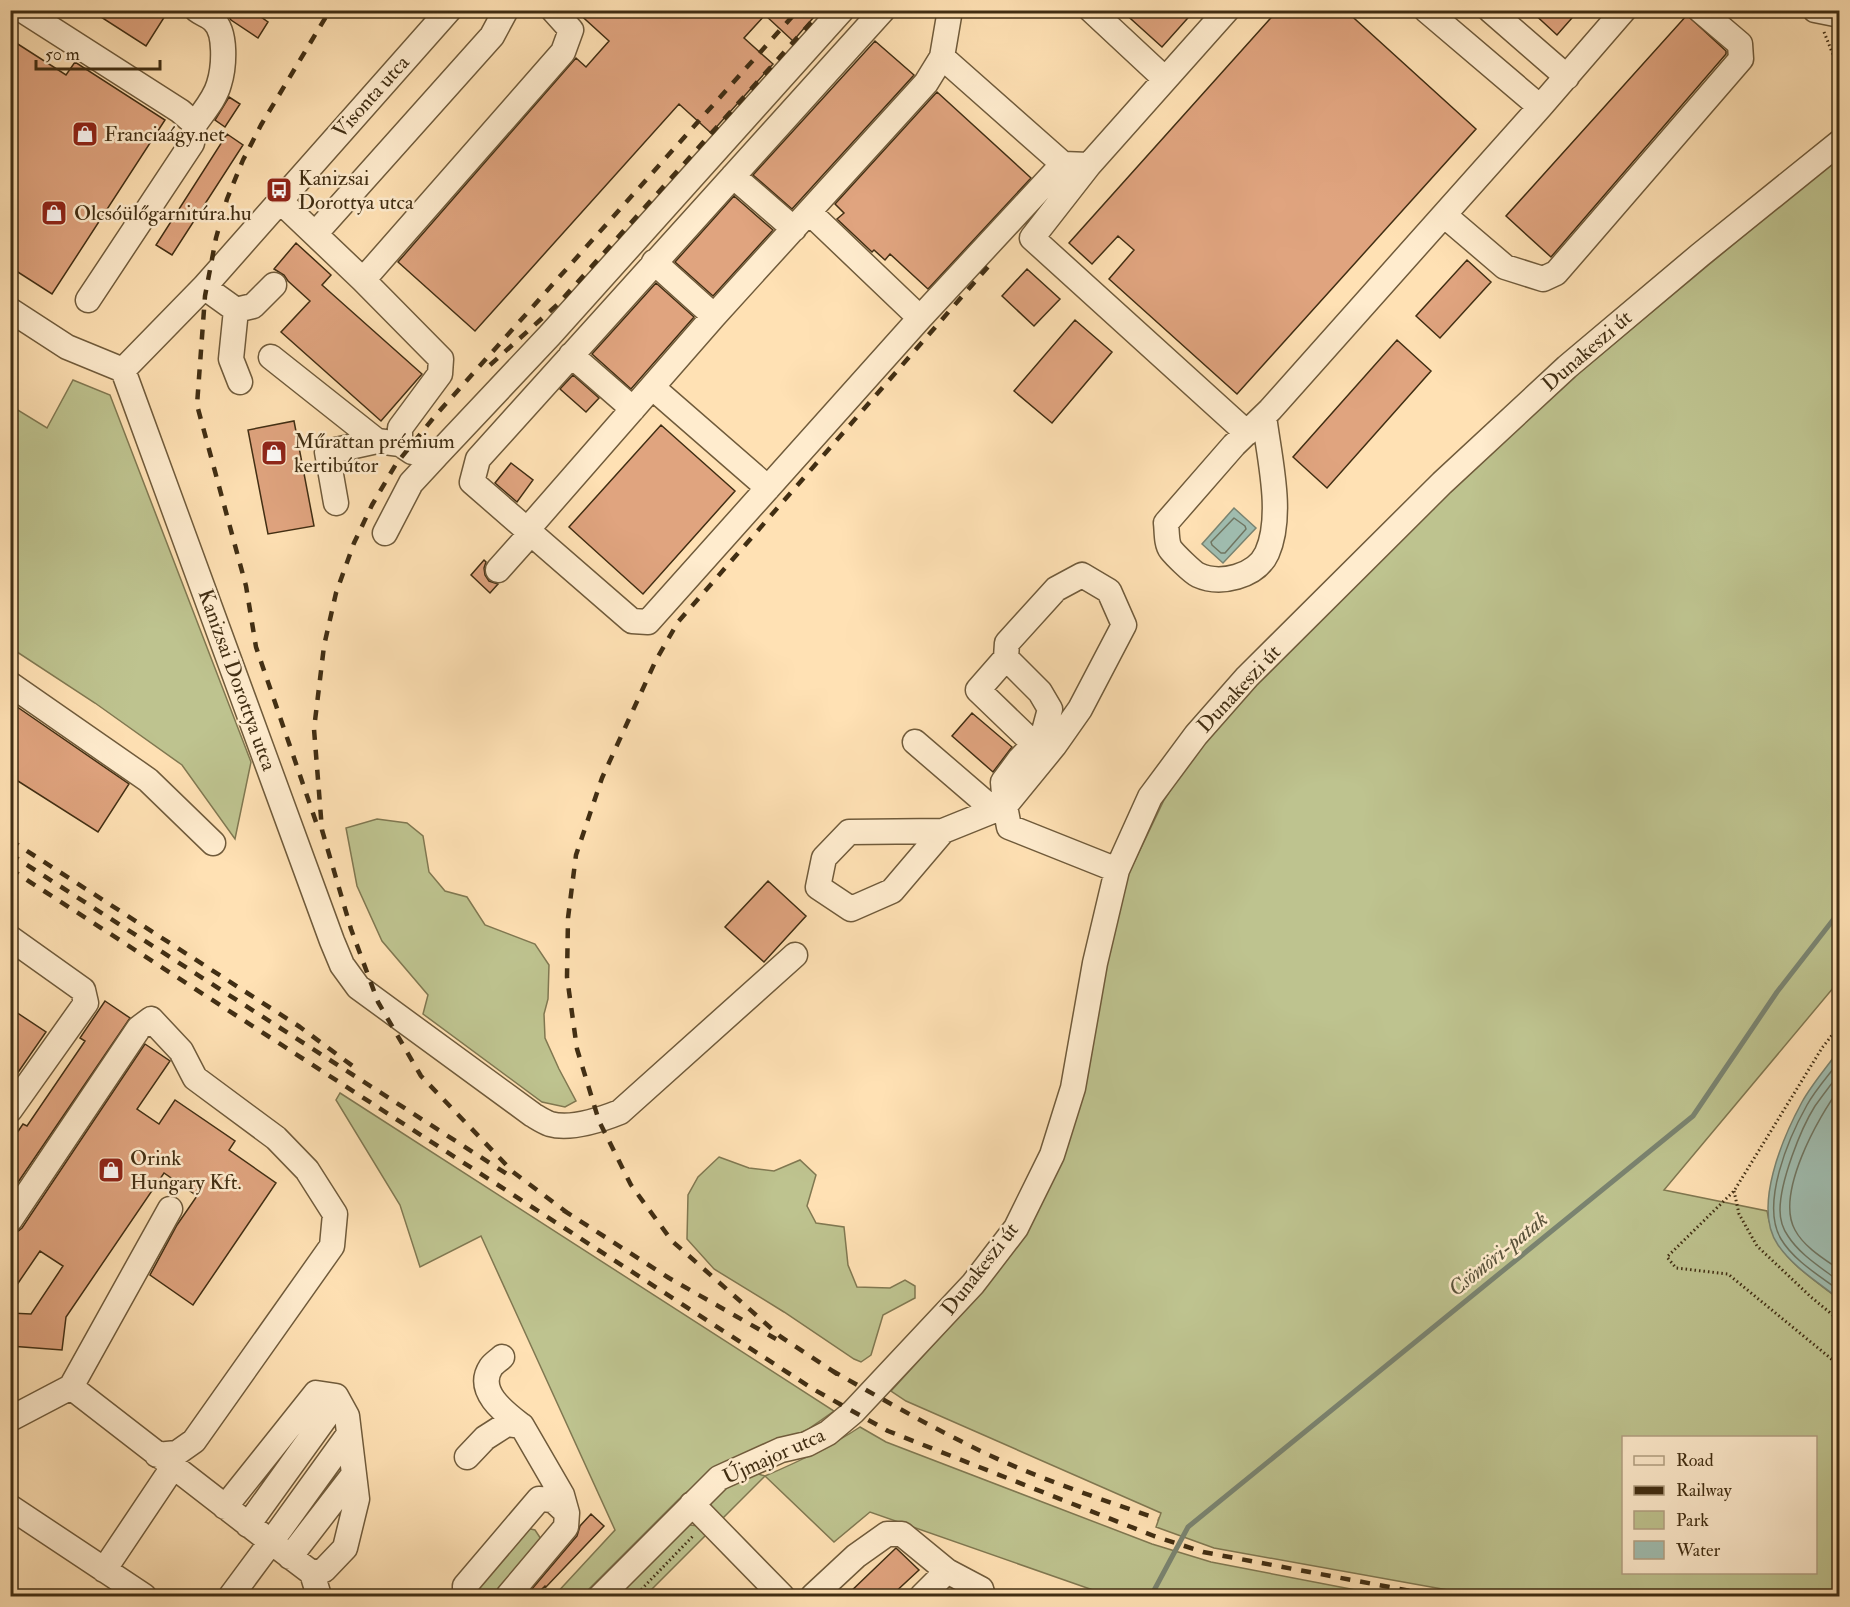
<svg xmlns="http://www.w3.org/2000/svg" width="1850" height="1607" font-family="'IM FELL Double Pica',serif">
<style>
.green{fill:#bec38f;stroke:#807851;stroke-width:1.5;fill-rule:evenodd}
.water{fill:#a0bdb0;stroke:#7a8471;stroke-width:1.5}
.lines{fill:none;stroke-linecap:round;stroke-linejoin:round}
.shore{stroke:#707662;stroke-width:1.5}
.stream{stroke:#7a8471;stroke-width:5}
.building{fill:#e0a47f;stroke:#412e13;stroke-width:1.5}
.minor-casing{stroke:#705b3b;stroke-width:27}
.path{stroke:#412e13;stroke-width:3;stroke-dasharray:1.5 3;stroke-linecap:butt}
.minor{stroke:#ffecce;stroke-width:24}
.rail{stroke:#412e13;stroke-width:4.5;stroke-dasharray:10 10;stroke-linecap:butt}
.labels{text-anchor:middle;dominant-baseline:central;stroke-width:5;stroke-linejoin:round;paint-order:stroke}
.street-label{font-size:21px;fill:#412e13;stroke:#ffecce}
.poi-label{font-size:21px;fill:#412e13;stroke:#ffecce;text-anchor:start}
.water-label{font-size:22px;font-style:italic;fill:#59523a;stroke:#ffecce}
</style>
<rect width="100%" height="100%" fill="#ffe1b4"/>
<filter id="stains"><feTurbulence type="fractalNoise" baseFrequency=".00333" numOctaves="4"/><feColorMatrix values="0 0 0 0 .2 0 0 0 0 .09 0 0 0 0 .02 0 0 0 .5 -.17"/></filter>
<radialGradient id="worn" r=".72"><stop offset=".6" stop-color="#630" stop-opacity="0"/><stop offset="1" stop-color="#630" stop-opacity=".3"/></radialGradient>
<path class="green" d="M1839 156V981L1664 1190 1767 1211C1774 1256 1805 1273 1839 1299V1596H1481L1214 1548 1156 1527 1161 1513 906 1401 891 1391 974 1300 1023 1232 1106 967 1128 875 1164 800 1205 737 1447 493 1573 378ZM1624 1438H1816V1572H1624Z
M73 380 110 395 251 762 235 839 182 765 95 703 11 648V411L13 407 47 428Z
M377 819 407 823 423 836 429 872 445 891 467 897 485 925 535 944 549 965 548 999 544 1014 545 1038 559 1069 576 1101 565 1107 542 1102 423 1014 428 995 382 941 357 886 346 828Z
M340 1093 834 1411 807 1430 732 1460 684 1494 582 1596H554L615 1530 481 1236 420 1267 400 1205 336 1100Z
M719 1157 749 1168 774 1171 800 1160 816 1175 807 1206 816 1223 844 1227 848 1265 857 1287 890 1288 905 1280 915 1286V1298L883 1315 871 1355 861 1362 854 1359 784 1312 714 1269 687 1239 688 1195 698 1177Z
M860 1427 886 1442 1152 1544 1211 1562 1387 1596H1110L870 1512 834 1542 765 1476 645 1596H607L682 1524 698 1526 713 1513 711 1504 714 1492 752 1472 765 1476C798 1462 830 1447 860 1427Z
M526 1528 535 1530 543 1542 497 1596H477L474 1586Z"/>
<path class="water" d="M1234 508 1256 528 1223 563 1202 544Z
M1839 1050V1299C1818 1282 1793 1267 1778 1245 1752 1208 1783 1137 1802 1102 1812 1084 1827 1067 1839 1050Z"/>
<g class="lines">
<path class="shore" d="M1234 518 1245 526 1246 529 1225 553H1221L1212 545 1211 542Z
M1840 1060C1829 1075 1816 1089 1807 1105 1789 1137 1760 1204 1781 1239 1794 1261 1820 1276 1840 1291
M1840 1073C1831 1084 1823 1095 1815 1106 1800 1130 1780 1182 1780 1210 1780 1219 1783 1229 1788 1236 1800 1255 1822 1268 1840 1282
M1840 1088C1818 1117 1775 1194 1795 1230 1804 1247 1824 1259 1840 1270"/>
<path class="stream" d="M1151 1596 1188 1527 1693 1116 1777 992 1840 911"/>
</g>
<path class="building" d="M90 10H156L165 16 146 46Z
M224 10H251L268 22 258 38 231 20Z
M575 10H820L793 41 765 15 744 38 773 64 711 133 679 104 475 331 398 262 576 58 586 67 609 41Z
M1121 10H1195L1162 47Z
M1278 10H1345L1476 129 1237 394 1109 279 1134 250 1118 236 1092 264 1069 243Z
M1530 10H1579L1557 35Z
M1687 15 1726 51V54L1551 257 1506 216Z
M10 39 66 75 75 62 165 120 52 294 10 267Z
M875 41 914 75 792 209 753 175Z
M937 92 1031 178 928 289 890 254 885 260 874 250 872 252 837 219 844 213 835 204Z
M229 97 240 104 225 127 215 120Z
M227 134 243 145 172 255 156 245Z
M734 196 773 230 713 296 675 262Z
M296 243 331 275 322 285 422 374 381 421 281 332 310 301 288 281 284 275 274 269Z
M1467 260 1491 282 1440 338 1416 316Z
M1027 269 1060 299 1034 326 1002 296Z
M656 283 694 317 631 389 592 354Z
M1075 320 1112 352 1052 423 1014 391Z
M1397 340 1431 371 1327 488 1293 457Z
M573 375 599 398 586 412 560 389Z
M294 421 314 526 268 534 248 430Z
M661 425 735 491 643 594 569 527Z
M511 463 533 480 517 502 495 483Z
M484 560 486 562 484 568 485 575 489 581 498 584 490 593 471 575Z
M10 702 129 784 98 832 10 776Z
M972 713 1012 747 993 772 952 736Z
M768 881 806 916 764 962 725 927Z
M105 1001 130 1018 10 1194V1143L23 1124 27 1126 85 1041 80 1038Z
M10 1008 46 1032 10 1084Z
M145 1044 170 1061 137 1109 159 1124 175 1100 235 1141 229 1150 276 1183 193 1305 150 1275 177 1225 197 1196 164 1173 66 1317 62 1350 10 1346V1313L31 1314 63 1266 40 1251 10 1295V1234L17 1232 22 1228Z
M591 1514 604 1526 546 1587 545 1586 535 1596H526L577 1536 580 1526Z
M896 1548 919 1570 891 1596H846Z"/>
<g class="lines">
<g class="minor-casing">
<path id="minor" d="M22 10 180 111 195 124 192 143 88 300
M883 10 478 459 472 482 632 621 648 622 920 318 1063 164 1089 165 1227 10
M950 10 942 57 1063 164
M1091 10 1165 79
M1426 10 1540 107
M1490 10 1567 77
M1815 10 1840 15
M195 124C203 112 215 99 219 84 224 68 227 32 213 20 209 16 202 14 197 10
M1089 165 1032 238 1247 433
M733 176 794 229
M279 200 363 280 441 359 440 374 400 428V444L412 452 436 456 550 335 842 10
M809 212 920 318
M1444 215 1505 267 1543 279 1556 273 1741 59 1740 44 1700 10
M315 234 492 36 506 10
M654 262 714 316
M363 280 563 52 571 30 553 10
M204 287 236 310 253 306 274 285
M10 310 67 347 123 370 332 941 342 965 358 987 533 1115C538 1118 544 1122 550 1124 571 1130 600 1120 620 1112L795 955
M236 310 231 359 240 382
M571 355 633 409
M271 357 377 441 400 444
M123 370 204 287 449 10
M652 387 768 488
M1264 416C1269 457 1284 515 1267 553 1256 577 1220 585 1198 575 1192 572 1175 555 1171 550 1166 544 1167 530 1166 523L1234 445 1270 410 1540 107 1624 10
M336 503 327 452 377 441
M527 530 714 316 926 83 942 57
M385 533 411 483 436 456
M498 570 531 533
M1006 658 978 690 1034 744
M10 684 148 780 213 843
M915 742 994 810
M943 831 849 832 824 858 818 887 851 909 892 891 943 831 1005 806 1003 782 1020 759 1043 735 1050 709 1040 692 1006 658 1007 643 1056 589 1082 575 1109 591 1124 625 1080 709 1054 746 1005 806 1009 827 1117 870
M10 938 83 990 86 1003 10 1110
M170 1209 71 1387 271 1542 231 1596
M10 1220 139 1028 151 1019 181 1051 195 1078 276 1138 307 1170 335 1214 332 1246 194 1441 177 1453 157 1455
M502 1357C499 1360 494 1363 491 1367 475 1391 505 1413 522 1426
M10 1419 71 1387
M467 1457 485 1438 507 1424 522 1426 562 1495 567 1513
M692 1504 782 1596
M10 1507 144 1596
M225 1507 316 1393 336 1396 347 1416 357 1499 345 1548 324 1570 312 1573
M248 1525 338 1400
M290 1557 354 1474
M104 1570 173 1467
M319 1596 312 1573 271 1542 349 1434
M465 1596V1586L539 1499 553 1500 567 1513 566 1527 508 1596
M601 1596 719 1478 781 1450 807 1444 828 1433 853 1412 973 1284 1016 1228 1052 1155 1073 1088 1095 963 1117 870 1150 797 1196 735 1247 677 1442 483 1567 367 1700 255 1840 142
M813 1596 856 1556 887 1534H902L947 1571
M922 1596 947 1571 981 1589 983 1596"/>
</g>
<path class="path" d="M1824 32 1840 72
M1840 1025 1822 1048 1734 1191 1667 1257 1676 1268 1728 1274 1840 1366
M1734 1191 1739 1214 1757 1246 1811 1297 1840 1321
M635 1596 694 1535"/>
<use href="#minor" class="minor"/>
<path class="rail" d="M490 365 558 304 822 10
M316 822 256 647 246 586 197 405 205 296 216 238 227 199 243 160 261 125 330 10
M10 840 300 1027 358 1070
M10 854 510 1176
M10 869 813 1389 888 1431 1154 1536 1203 1552 1437 1596
M563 1210 669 1278 776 1339
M569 1214 513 1172 421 1076 378 1002 351 929 322 830 314 729 324 646 336 593 354 543 372 505 396 464 435 416 798 10
M831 1370C882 1399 934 1429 987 1454 1042 1480 1101 1499 1158 1519
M837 1374 781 1337 672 1241 631 1185 599 1121 577 1049 567 977 568 918 576 855 602 778 656 660 678 622 993 261"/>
</g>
<defs>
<g id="shop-square" transform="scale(1.35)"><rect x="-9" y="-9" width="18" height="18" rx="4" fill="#8f2418" stroke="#ffecce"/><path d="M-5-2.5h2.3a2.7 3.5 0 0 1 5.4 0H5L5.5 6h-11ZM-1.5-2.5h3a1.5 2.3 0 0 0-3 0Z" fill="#fff"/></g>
<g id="bus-square" transform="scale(1.35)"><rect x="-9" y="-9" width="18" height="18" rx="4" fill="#8f2418" stroke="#ffecce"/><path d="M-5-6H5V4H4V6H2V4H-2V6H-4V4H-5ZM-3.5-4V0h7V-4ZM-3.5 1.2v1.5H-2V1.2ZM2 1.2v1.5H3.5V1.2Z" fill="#fff"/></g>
</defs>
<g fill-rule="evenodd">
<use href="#shop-square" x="85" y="134"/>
<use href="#bus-square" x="279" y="190"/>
<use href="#shop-square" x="54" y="213"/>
<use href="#shop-square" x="274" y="453"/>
<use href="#shop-square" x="111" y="1170"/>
</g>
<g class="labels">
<g class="street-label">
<text transform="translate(371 97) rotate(-48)">Visonta utca</text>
<text transform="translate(1587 351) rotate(-41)">Dunakeszi út</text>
<text transform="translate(237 680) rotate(70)">Kanizsai Dorottya utca</text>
<text transform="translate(1239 689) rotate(-47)">Dunakeszi út</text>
<text transform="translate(980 1269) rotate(-52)">Dunakeszi út</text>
<text transform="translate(774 1456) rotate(-24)">Újmajor utca</text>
</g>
<g class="poi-label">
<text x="104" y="134">Franciaágy.net</text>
<text x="298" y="178">Kanizsai<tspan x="298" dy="24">Dorottya utca</tspan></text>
<text x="74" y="213">Olcsóülőgarnitúra.hu</text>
<text x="294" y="441">Műrattan prémium<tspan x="294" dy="24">kertibútor</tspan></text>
<text x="130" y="1158">Orink<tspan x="130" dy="24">Hungary Kft.</tspan></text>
</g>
<g class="water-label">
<text transform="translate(1498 1254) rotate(-39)">Csömöri-patak</text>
</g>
</g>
<rect width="1850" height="1607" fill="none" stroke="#ffe1b4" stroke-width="36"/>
<rect x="12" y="12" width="1826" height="1583" fill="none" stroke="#412e13" stroke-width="3"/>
<rect x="18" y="18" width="1814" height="1571" fill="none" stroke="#412e13" stroke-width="1.5"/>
<rect x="1622" y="1436" width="195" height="138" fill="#ffecce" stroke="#b3a083" stroke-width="1.5"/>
<rect x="1634" y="1456" width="30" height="9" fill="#ffecce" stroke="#b3a083" stroke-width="1.5"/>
<text x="1676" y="1466" font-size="18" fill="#412e13">Road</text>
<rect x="1634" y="1486" width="30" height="9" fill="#412e13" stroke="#b3a083" stroke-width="1.5"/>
<text x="1676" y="1496" font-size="18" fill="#412e13">Railway</text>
<rect x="1634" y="1511" width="30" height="18" fill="#bec38f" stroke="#b3a083" stroke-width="1.5"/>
<text x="1676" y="1526" font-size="18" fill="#412e13">Park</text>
<rect x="1634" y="1541" width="30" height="18" fill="#a0bdb0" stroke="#b3a083" stroke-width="1.5"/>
<text x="1676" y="1556" font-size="18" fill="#412e13">Water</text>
<path d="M36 60v9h124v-9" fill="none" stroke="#412e13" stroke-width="3"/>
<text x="45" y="60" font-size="18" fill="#412e13" stroke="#ffecce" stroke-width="4.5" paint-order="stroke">50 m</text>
<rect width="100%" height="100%" filter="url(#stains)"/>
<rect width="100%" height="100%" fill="url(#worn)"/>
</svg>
